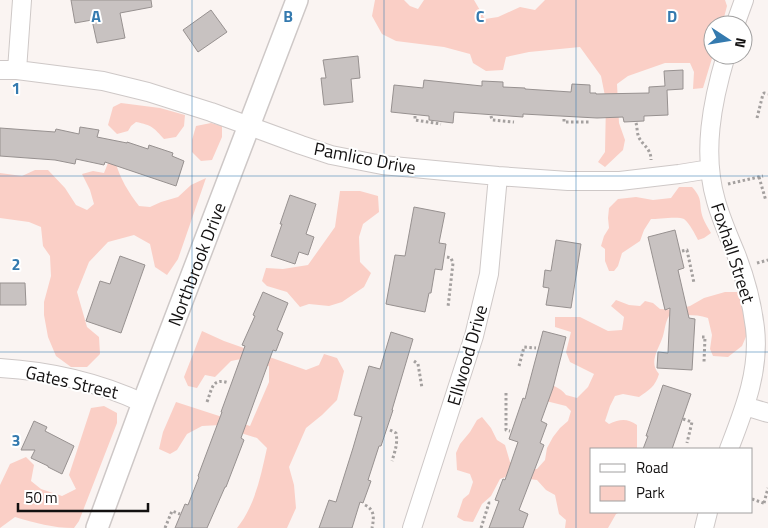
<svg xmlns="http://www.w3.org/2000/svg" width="768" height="528" font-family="'Titillium Web',sans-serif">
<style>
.green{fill:#facfc6}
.building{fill:#c8c2c1;stroke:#979190}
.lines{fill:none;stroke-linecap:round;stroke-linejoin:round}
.minor-casing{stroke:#cec8c7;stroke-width:20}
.tertiary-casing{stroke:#cec8c7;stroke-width:24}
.path{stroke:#a4a09f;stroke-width:3;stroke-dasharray:2.5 2.5;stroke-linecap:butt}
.minor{stroke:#fff;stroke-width:18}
.tertiary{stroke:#fff;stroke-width:21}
.grid{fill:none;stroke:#347aaf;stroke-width:1;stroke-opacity:0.55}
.labels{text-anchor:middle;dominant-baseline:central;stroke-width:4;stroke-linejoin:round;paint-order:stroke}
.street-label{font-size:18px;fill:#131111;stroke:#fff}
.grid-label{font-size:16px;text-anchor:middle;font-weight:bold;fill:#347aaf;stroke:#fff;stroke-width:4;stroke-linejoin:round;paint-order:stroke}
</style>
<rect width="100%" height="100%" fill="#faf4f2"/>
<path class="green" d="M375 0H404L410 6 418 9 424 0H474L485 19 498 17 520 7 535 10 545 0H725L727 6 722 25H713V55L703 88 693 89 694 72 690 63H665L628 76 617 84 619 123 625 140 623 150 605 167 598 162 605 152 606 101 601 76 580 47 529 52 506 57 503 70 486 71 473 63 470 54 444 47 396 41 382 34 372 16Z
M121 103 160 108 185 115 184 126 176 137 164 139C154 128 152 125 136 122L131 126 128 131 117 134 108 125 113 107Z
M211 123 222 126V137L212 160 201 161 192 152V140L196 126Z
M115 161C120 178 128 192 139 206L150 207 161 202 178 197 191 185 206 178 178 259 167 275 155 267 150 244 134 235 108 242 89 262 77 292 87 327 99 337 100 354 87 367H71L56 356 48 337 44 315V302L51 276 50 256 43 246 41 227 29 222 0 218V173L22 176 35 170H48L65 188 76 205 87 210 94 204 90 190 82 174 93 171 104 173 108 163Z
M679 187H692C704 200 698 203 703 218 705 223 708 228 711 233L704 238 698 240C695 234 690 224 684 219 679 216 657 219 651 219L644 230 640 241 622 253 618 266 614 271H609L605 261V249L601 246 604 236 609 228 608 218 609 208 618 199 636 197 653 200 671 198Z
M340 191H360L378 196 379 212 363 224 359 237 360 262 371 273 364 287 342 302 329 306 309 304 300 307 287 292 267 286 262 281 266 268 283 269 308 265 335 227Z
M725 292H738L743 300 748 332 742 346 728 357 713 356 710 349 712 335 708 318C695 314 683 315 669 316 665 323 665 329 663 336 659 349 648 362 659 374 655 387 649 390 639 397L623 394 615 396 610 406 605 421 609 424C620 419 627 418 637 425V449H592V512H620L616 514 608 528H565L566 520 559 514 555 495 546 490 537 480 508 476 500 479 491 496 482 504 473 522 464 521 457 517 463 499 469 494 473 482 470 474 457 470 456 453 460 444 470 432 477 420 482 417 491 428 497 440 505 445 510 462 528 469H537L545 460 547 448 553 437 560 428 568 421 571 411 566 406 534 398 529 391 528 384C539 379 559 385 566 395L577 398 588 387 594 374 570 362 566 352 571 332 555 327V317H580L608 331 622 330 624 317 611 306 616 300 629 305 640 306 645 301 653 303 660 309 675 310 690 306 704 298Z
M202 331 224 341 306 370 319 365 324 354 337 358 344 371 337 400 322 415 306 428 289 467 294 485 296 508 287 528H237C255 506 261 475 267 448L257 438 244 434 220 425 202 426 187 434 177 450 170 454 159 449 163 432 176 402 250 426 269 382V366L246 358 231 361 215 377 205 375 197 388 188 386 184 377Z
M104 406 117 413V423L79 521 74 528C53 528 35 523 15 517L0 528V485L10 464 26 457 34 465 31 481 41 489 62 496 76 489 69 475 91 408Z"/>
<path class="building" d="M71 0H151L152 7 120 13 125 38 97 43 92 20 75 23Z
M211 10 227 32 198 52 183 30Z
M358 56 360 78 351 79 353 102 324 105 321 78H326L323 60Z
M683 70V89L667 90 668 115 644 116V121L624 122 623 117 597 118 523 114V117L454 112 453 123 429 120V116L391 112 394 85 423 88 424 80 482 86V81L503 82V87L525 88V89L571 92 572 84 590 85V93H596V94L649 93V87L665 86 664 71Z
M80 127 99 130 97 137 127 143V142L148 149 149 145 173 153 172 156 184 161 176 186 105 162 104 165 76 159 75 164 55 160 0 156V128L55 132 56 129 79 134Z
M290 195 316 204 306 234 314 237 308 255 299 252 295 264 271 256 282 224H280Z
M414 207 445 213 439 243 446 244 442 270 435 269 431 293H429L425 312 386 304 395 255 405 256Z
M675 230 684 268 678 270 689 318 695 319 692 370 657 368 658 352 668 353 670 308 665 310 648 237Z
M556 240 581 244 571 308 546 305 549 288 543 287 545 270 551 271Z
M120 256 145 265 121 333 86 321 100 281 110 284Z
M0 283H25L26 305H0Z
M263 292 288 303 277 330 283 333 276 351 273 350 241 438 244 440 226 487H225L207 528H175L185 504 188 505 199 477 198 476 222 412H221L245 346 242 345 255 316 253 315Z
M543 331 566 337 553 388 541 421 547 424 540 443 544 445 519 510 528 514 523 528H489L499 501 495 500 503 479 505 480 518 442 509 439 523 398 525 399Z
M391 332 413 339 392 410H393L381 446H379L368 480 371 481 363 503 360 502 352 528H319L329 500 336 502 353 448 362 417 354 415 369 366 380 369Z
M663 385 691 394 672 449H643L648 436H646Z
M34 421 47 427 45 431 74 446 62 474 48 467V466L31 458 35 450H21Z"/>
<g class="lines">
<g class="minor-casing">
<path id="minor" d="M735 25 744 0
M726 55C712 102 702 153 716 201 721 219 729 237 736 254 745 277 752 303 755 328 760 371 744 410 729 449
M0 70H17L103 81 148 92 211 112 301 145 331 155 382 165 498 176 568 181H620L679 174 710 169
M17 70 22 0
M0 368C49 371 98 382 143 403
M745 406 768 413
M412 528 474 336 489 274 498 176
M704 528 708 512"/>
</g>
<g class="tertiary-casing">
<g id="tertiary">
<path id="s1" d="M97 528 143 403 297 0"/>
</g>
</g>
<path class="path" d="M415 116V120L441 124
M491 116 492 120 514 122
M757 118 763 94 764 93 768 94
M564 119V122H591
M636 123C637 126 637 131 638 135 641 145 651 147 651 160
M759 177 766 201
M728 184 763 176
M682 251 687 250 694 283
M447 257 451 258 453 263 448 307
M757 263 768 260
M702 337H705L704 362
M414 361 418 364 422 388
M519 366 524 347 536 348
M506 393V430L510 431
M207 402C212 389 212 377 229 383
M683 419 692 422 687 443
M390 430 396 433C398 443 395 451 392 461
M752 499 766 504
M764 503 768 488
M365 505C375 510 374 518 372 528
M165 528 172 511 180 514
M481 528 489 503H492"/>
<use href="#minor" class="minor"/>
<use href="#tertiary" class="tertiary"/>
</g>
<path class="grid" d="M192 0V528M384 0V528M576 0V528M0 176H768M0 352H768"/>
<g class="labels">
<g class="street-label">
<text transform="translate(365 158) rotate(11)">Pamlico Drive</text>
<text transform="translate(733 253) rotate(72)">Foxhall Street</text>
<text stroke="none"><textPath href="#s1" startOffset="282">Northbrook Drive</textPath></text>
<text transform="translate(467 355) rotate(-74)">Ellwood Drive</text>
<text transform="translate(72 382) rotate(13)">Gates Street</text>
</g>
</g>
<g class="grid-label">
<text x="96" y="22">A</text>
<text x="288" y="22">B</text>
<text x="480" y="22">C</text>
<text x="672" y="22">D</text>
<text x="16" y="94">1</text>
<text x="16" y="270">2</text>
<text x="16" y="446">3</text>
</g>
<rect x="590" y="448" width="162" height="65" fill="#ffffff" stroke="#a1a0a0"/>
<rect x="600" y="464" width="25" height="8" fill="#ffffff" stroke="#a1a0a0"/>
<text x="636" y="473" font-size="15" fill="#131111">Road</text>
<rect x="600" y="486" width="25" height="15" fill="#facfc6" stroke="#a1a0a0"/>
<text x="636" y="498" font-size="15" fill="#131111">Park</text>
<g transform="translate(728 40) rotate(102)"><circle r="24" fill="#ffffff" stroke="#a1a0a0"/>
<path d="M0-4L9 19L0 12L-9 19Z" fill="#347aaf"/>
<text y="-8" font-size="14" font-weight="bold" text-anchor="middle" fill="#131111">N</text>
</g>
<path d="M18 503v8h130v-8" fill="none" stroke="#131111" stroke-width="2.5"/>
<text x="25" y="503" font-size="15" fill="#131111" stroke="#ffffff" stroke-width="4" paint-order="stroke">50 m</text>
</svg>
